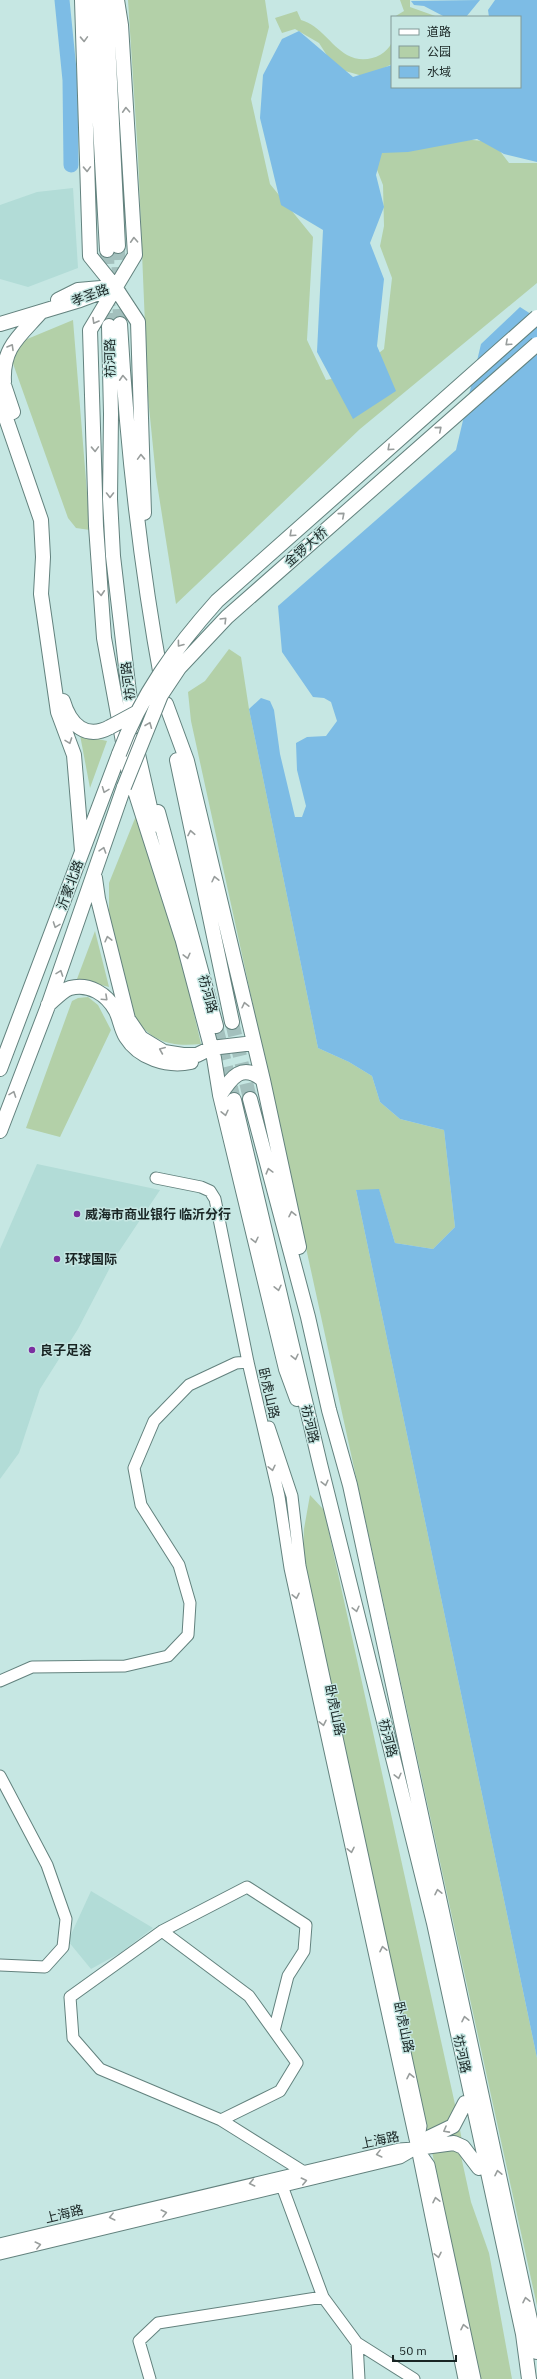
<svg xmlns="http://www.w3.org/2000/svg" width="537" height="2379" font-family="'IBM Plex Sans','Noto Sans SC',sans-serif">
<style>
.built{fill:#b2dcd7}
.green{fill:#b3d0a8}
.water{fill:#7dbce5}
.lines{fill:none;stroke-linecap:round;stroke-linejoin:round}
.river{stroke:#7dbce5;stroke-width:15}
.major-tunnel{stroke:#a3c0bd;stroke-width:14;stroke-dasharray:14 7;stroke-linecap:butt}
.minor-casing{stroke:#63827e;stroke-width:13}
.major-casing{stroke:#63827e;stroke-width:16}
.minor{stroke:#fff;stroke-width:11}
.major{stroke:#fff;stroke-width:14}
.major-bridge-casing{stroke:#63827e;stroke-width:16;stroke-linecap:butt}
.major-bridge{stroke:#fff;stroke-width:14}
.oneway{stroke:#989d9c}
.poi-dot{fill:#7b2ea0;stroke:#c6e7e3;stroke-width:1.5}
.labels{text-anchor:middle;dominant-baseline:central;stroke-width:3;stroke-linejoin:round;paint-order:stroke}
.street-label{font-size:13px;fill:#192524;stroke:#c6e7e3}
.poi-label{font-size:13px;font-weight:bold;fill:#192524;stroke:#c6e7e3;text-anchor:start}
</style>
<rect width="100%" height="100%" fill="#c6e7e3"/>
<path class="built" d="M73 188 78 268 28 287 0 279V205L37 192Z
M37 1164 160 1190 116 1256 78 1329 40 1389 19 1453 0 1479V1249Z
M91 1891 153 1928 120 1953 91 1969 68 1941Z"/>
<path class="green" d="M128 0H265L269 27 251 99 270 184 313 237 307 340 326 380 351 375 384 349 392 278 380 246 384 226 383 185 374 162 379 148 432 136 493 142 509 163H537V283L360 429 176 604 156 477 148 397 138 156Z
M400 0H410V7L438 17H394L404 11Z
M297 11 301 20C321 26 330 45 347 55 363 64 385 58 392 42V64L366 77 335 68 319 43 295 29 282 33 275 18Z
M73 320 90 530 76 528 68 518 11 358 20 342Z
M229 649 241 657 249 709 318 1048 349 1062 372 1076 380 1102 400 1119 444 1130 455 1227 433 1249 395 1243 379 1190H356L537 2058V2306L191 721 188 692 205 681Z
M80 735 107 741 90 788Z
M144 796 201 1044C170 1047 151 1042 133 1015L109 912V883Z
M95 931 109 987 77 979Z
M88 997 98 1005 111 1030 60 1137 26 1128 72 1001 78 998Z
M310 1495 324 1510 458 2118 463 2147 461 2156 471 2202 489 2253 512 2379H481L303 1554 304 1529Z"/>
<path class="water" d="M480 0 466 17H445L424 6 414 5 411 1Z
M495 0H537V162L504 154 477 139 408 152 382 153 376 175 384 207 370 243 384 279 377 346 396 391 353 419 317 352 323 230 281 205 260 118 263 75 282 39 299 31 353 77 392 65V87H520V17H489L488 10Z
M520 307 537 318V2058L356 1190 379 1189 395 1243 433 1249 455 1227 444 1130 400 1119 380 1102 372 1076 349 1062 318 1048 249 709 261 698 270 701 274 710 280 754 295 817H302L306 806 297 770 296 743 307 737 326 736 337 721 331 702 324 698 313 697 282 652 278 606 456 450 481 344Z"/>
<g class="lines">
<path class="river" d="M62 0 70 80 71 165"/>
<path class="major-tunnel" d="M118 246 120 324
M107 250 109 326
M232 1022 250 1099
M216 1026 234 1100"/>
<g class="minor-casing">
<path id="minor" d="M156 1178 201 1187 210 1191 215 1199 248 1362 279 1496 290 1568 417 2148 464 2379
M269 1427 292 1496 300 1566 421 2126 417 2148 429 2165 475 2379
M0 1681 32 1667 125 1666 168 1656 188 1635 190 1603 179 1565 141 1505 134 1468 154 1421 189 1385 236 1363 248 1362
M0 1776 47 1865 66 1919 63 1947 45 1967 0 1965
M162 1931 249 1996 297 2063 280 2091 221 2120 304 2172
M221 2120 100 2069 73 2038 70 1997 162 1931 247 1887 306 1925 304 1951 288 1976 274 2031
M282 2186 323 2297 357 2343 414 2379
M0 2244 399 2149 414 2148
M0 2254 400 2158 417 2148
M357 2343 359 2379
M150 2379 139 2341 158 2323 323 2297"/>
</g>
<g class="major-casing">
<path id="major" d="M82 0 90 256 115 287 138 322 144 513
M93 0 107 250
M106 0 118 246
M117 0 121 25 135 255 90 330 96 526 104 638 128 769 182 938
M58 300 78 290 101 288
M0 324 80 300 115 287
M120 324C127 445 140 563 162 682
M109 326 111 414 110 499 113 556 133 727
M0 373 13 412
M4 382C2 347 20 336 41 312
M0 401 41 520 43 557 41 594 58 712 74 755 82 851
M63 701C70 725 86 740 110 727
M166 704 187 761 263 1080 299 1247
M135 741 154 825
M177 760 232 1022
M158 812 216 1026
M95 878 98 899 128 1019 141 1038 164 1052 183 1055H197L211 1048 254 1043
M180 930 214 1058 220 1095 286 1369 297 1399
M48 1005C54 1000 63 990 70 988 89 983 107 994 116 1011 120 1019 121 1029 126 1037 139 1058 167 1067 191 1062
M0 1069 119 754
M220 1095C231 1078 242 1062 263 1080
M250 1099 308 1317 329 1410 350 1485 537 2352
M234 1100 320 1464 434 1923 523 2334 529 2379
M0 1131 48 1006 124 787
M422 2144 428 2138 453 2126 465 2103
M417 2148 454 2143 463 2147 479 2168"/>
</g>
<use href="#minor" class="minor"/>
<use href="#major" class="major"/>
<g class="major-bridge-casing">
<path id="major-bridge" d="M110 727 136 713
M119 754C141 695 175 648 217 601L537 317
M124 787 161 695 179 668 227 617 537 344"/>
</g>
<use href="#major-bridge" class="major-bridge"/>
</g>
<defs><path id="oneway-chevron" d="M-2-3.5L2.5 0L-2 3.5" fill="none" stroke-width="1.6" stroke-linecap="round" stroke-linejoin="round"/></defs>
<g class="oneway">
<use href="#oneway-chevron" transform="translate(84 39) rotate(88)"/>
<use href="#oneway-chevron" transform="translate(126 110) rotate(-93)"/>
<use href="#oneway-chevron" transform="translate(87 169) rotate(88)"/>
<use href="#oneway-chevron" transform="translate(134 240) rotate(-93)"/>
<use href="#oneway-chevron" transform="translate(95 321) rotate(120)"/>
<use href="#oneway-chevron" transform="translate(508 343) rotate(138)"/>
<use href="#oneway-chevron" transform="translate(11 347) rotate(-60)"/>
<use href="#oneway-chevron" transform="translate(123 378) rotate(-93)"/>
<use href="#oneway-chevron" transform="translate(439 429) rotate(-41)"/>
<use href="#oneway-chevron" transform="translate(390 448) rotate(138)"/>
<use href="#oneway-chevron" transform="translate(95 449) rotate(88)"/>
<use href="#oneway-chevron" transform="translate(141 457) rotate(-92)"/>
<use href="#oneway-chevron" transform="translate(110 495) rotate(90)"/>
<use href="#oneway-chevron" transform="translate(342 515) rotate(-41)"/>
<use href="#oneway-chevron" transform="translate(292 534) rotate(138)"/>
<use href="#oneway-chevron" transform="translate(101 593) rotate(86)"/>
<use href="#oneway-chevron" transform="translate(224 620) rotate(-45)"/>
<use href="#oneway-chevron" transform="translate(180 644) rotate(127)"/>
<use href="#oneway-chevron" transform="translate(149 725) rotate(-68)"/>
<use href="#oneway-chevron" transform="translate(69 741) rotate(70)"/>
<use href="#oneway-chevron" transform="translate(105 790) rotate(111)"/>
<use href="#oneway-chevron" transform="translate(191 833) rotate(-101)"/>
<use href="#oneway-chevron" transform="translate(103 850) rotate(-72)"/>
<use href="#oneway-chevron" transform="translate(215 879) rotate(-103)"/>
<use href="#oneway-chevron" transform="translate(56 925) rotate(110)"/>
<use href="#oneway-chevron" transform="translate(108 939) rotate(-104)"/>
<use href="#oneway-chevron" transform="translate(187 956) rotate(76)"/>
<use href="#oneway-chevron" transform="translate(60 973) rotate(-70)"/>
<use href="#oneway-chevron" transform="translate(105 998) rotate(43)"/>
<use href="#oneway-chevron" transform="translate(245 1005) rotate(-103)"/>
<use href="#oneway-chevron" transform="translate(162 1050) rotate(-157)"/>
<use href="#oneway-chevron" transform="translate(13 1094) rotate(-70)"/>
<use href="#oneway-chevron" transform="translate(225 1113) rotate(77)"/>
<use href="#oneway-chevron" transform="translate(269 1171) rotate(-105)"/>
<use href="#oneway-chevron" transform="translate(292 1214) rotate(-102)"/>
<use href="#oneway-chevron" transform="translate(255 1240) rotate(77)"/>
<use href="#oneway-chevron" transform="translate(278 1288) rotate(77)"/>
<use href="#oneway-chevron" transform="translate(295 1357) rotate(77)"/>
<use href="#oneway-chevron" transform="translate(272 1468) rotate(77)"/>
<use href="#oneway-chevron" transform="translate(325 1483) rotate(76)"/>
<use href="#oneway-chevron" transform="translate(296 1596) rotate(78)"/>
<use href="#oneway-chevron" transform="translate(356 1609) rotate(76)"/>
<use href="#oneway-chevron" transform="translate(323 1723) rotate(78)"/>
<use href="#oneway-chevron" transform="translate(398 1776) rotate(76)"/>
<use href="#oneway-chevron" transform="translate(351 1850) rotate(78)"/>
<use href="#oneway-chevron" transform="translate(438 1892) rotate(-102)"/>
<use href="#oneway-chevron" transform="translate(383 1949) rotate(-102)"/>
<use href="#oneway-chevron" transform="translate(465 2019) rotate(-102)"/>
<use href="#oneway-chevron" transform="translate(410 2076) rotate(-102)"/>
<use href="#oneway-chevron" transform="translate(446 2130) rotate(151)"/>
<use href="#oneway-chevron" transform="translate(379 2154) rotate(166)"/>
<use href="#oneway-chevron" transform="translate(498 2173) rotate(-102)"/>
<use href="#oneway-chevron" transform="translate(304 2181) rotate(-13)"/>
<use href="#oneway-chevron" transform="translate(252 2183) rotate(168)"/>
<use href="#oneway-chevron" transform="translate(436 2200) rotate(-102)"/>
<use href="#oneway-chevron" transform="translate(164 2213) rotate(-14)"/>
<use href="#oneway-chevron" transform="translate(112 2217) rotate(166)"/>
<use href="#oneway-chevron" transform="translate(38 2245) rotate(-14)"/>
<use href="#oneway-chevron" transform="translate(438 2255) rotate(78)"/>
<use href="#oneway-chevron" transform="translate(526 2300) rotate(-102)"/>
<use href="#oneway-chevron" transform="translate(464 2327) rotate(-102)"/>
</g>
<g class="poi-dot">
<circle cx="77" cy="1214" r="4"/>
<circle cx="57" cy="1259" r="4"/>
<circle cx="32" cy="1350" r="4"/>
</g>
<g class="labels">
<g class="street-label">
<text transform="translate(90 295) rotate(-20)">孝圣路</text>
<text transform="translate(110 358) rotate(-91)">祊河路</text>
<text transform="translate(306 547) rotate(-41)">金锣大桥</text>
<text transform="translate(128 681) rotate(-97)">祊河路</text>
<text transform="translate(70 885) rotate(-70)">沂蒙北路</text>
<text transform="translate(208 994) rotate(75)">祊河路</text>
<text transform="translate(269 1393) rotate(77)">卧虎山路</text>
<text transform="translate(310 1424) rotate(77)">祊河路</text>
<text transform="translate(335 1710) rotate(78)">卧虎山路</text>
<text transform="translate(388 1738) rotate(76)">祊河路</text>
<text transform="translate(404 2027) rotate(78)">卧虎山路</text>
<text transform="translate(462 2054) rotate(78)">祊河路</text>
<text transform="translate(380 2140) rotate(-12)">上海路</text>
<text transform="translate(64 2214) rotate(-14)">上海路</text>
</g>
<g class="poi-label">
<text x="85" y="1214">威海市商业银行 临沂分行</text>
<text x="65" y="1259">环球国际</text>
<text x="40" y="1350">良子足浴</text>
</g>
</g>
<rect x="391" y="16" width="130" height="72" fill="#c6e7e3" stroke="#819997"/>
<rect x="399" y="29" width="20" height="6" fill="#ffffff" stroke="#819997"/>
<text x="427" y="36" font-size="12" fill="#192524">道路</text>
<rect x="399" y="46" width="20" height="12" fill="#b3d0a8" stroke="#819997"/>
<text x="427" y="56" font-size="12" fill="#192524">公园</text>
<rect x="399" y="66" width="20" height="12" fill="#7dbce5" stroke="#819997"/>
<text x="427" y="76" font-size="12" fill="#192524">水域</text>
<path d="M393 2355v6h63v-6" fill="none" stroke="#192524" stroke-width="2"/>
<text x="399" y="2355" font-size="12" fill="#192524" stroke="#c6e7e3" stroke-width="3" paint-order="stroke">50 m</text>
</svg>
